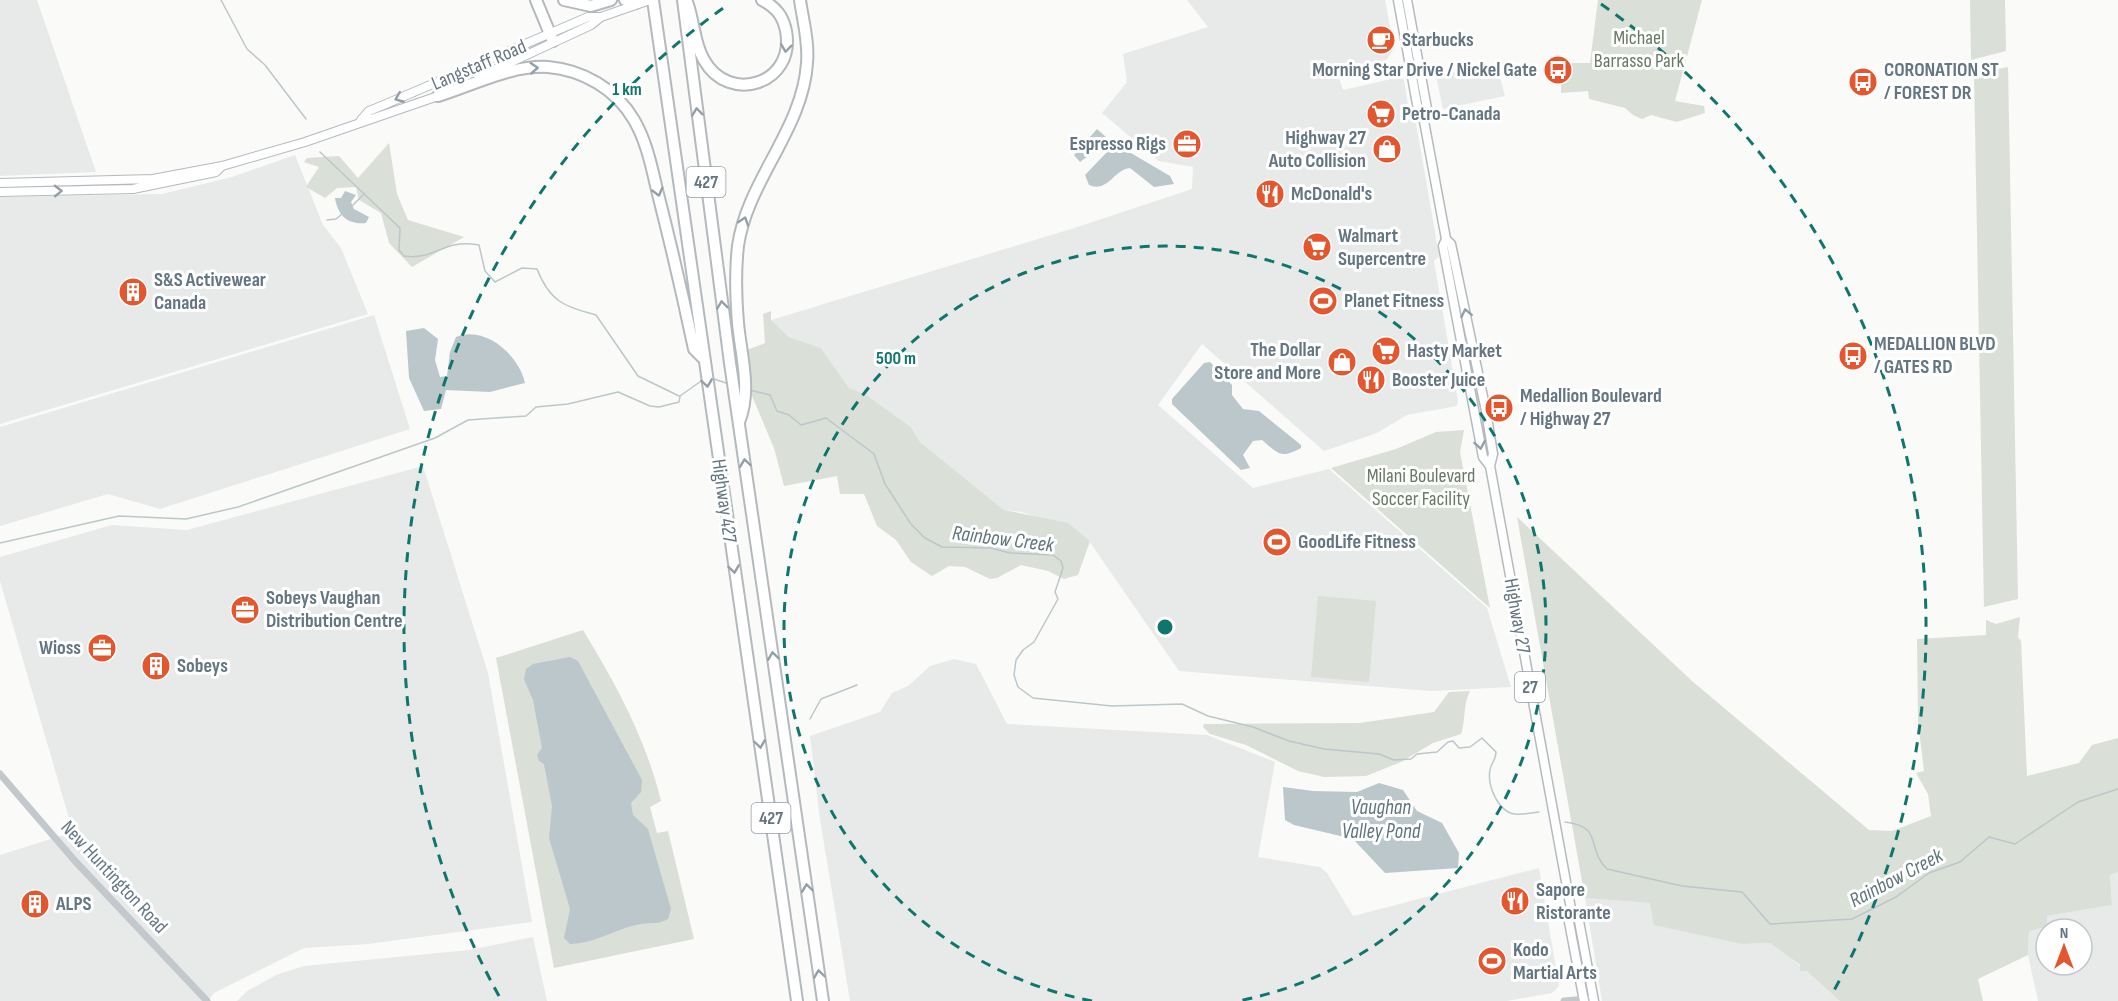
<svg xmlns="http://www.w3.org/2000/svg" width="2118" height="1001" font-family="'Sofia Sans Condensed',sans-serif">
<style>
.built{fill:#e8e9e9;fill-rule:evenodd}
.green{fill:#dadfd7}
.water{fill:#bbc7cb}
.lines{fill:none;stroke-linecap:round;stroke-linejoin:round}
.stream{stroke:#bbc7cb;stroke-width:1.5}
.secondary-casing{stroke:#b3babf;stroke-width:10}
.primary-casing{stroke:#b5babe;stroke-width:11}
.motorway-casing{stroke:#b4b9bd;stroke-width:14}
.tertiary{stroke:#c3c8cc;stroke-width:7}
.secondary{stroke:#fff;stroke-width:8}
.primary{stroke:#fff;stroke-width:8}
.motorway{stroke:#fff;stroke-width:10}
.oneway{stroke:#939fa8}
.ring{fill:none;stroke:#0f766e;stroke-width:3;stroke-dasharray:10 8}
.labels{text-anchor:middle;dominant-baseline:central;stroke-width:6;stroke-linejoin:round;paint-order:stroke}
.shield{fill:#fff;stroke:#939fa8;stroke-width:1.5}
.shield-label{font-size:18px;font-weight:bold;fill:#657683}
.park-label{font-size:20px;fill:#687a64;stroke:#fff}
.poi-label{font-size:20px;font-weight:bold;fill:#657683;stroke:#fff;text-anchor:start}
.street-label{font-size:20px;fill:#657683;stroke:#fff}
.water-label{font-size:21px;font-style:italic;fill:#60757c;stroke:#fff}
.centre{fill:#0f766e;stroke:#fff;stroke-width:3}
.ring-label{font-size:18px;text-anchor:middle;font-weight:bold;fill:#0f766e;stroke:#fff;stroke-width:6;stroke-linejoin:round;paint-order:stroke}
</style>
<rect width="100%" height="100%" fill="#fafaf8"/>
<path class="built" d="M0 0H37L96 172 0 176Z
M1187 0H1385L1394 48 1389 56 1386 60 1337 72 1343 90 1400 77 1404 80 1409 110 1415 119 1424 168 1439 256 1434 261 1458 401 1457 406 1407 415 1377 433 1324 451 1202 344 1158 405 1253 488 1329 469 1487 608 1511 687 1431 691 1179 671 1089 541 1082 535 1022 512 1004 510 920 442 911 427 865 394 849 388 821 348 789 337 771 320 1071 229 1192 189 1193 167 1159 161 1102 113 1127 82 1123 54 1208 27Z
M1496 62 1505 96 1443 109 1436 76Z
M295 155 323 225 341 248 368 314 0 424V197L162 194 232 177Z
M374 315 410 429 160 509 108 494 0 526V427Z
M423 466 488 673 532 922 368 944 304 948 214 993 208 1001H0V855L73 832 0 581V557L112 525 187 530Z
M954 659 976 664 1007 724 1207 735 1275 762 1258 857 1320 867 1327 873 1353 916 1539 868 1559 986 1552 993 1507 1001H850L820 819 810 736 880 712 892 693 908 686 930 666Z
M2118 872V1001H2038L2028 955 2029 930 2047 927V916L2112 905 2110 875ZM2046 929H2082V965H2046Z
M1585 898 1650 903 1715 938 1742 944 1770 943 1787 955 1840 1001H1602Z
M533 937 547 1001H237L247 991 276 975 304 966 469 950Z"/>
<path class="green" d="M1598 0H1702L1675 101 1704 106 1705 113 1677 122 1651 115 1642 119 1633 115 1625 108 1589 99 1588 91 1561 93V63H1590Z
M1970 0H2005L2006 51 1971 60Z
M2008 67 2018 599 1984 607 1974 74Z
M389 143 397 194 408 220 464 237 412 267 389 243 381 213 359 200 356 187 337 188 325 198 306 187 319 167 304 162 307 158 339 156 358 178Z
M771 311V320L789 337 821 348 849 388 865 394 911 427 920 442 1004 510 1068 523 1090 541 1078 575 1064 579 1048 571 1021 565 997 578 990 579 965 567 949 566 932 576 911 562 896 540 877 526 864 494H840L837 476 784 486 774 448 752 396 747 350 765 343 763 314Z
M1464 430 1460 452 1490 608 1331 468 1396 449 1436 432Z
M1517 517 1692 681 1869 830 1892 831 1931 816 1928 794 1916 773 1924 771 1918 721 1917 639 1986 635V620L1996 624 2020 617 2018 637 2021 641 2027 776 2079 763 2092 745 2118 738V872L2110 875 2112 905 2047 916V927L2029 931 2028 955 1978 979 1983 1001H1840L1806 971H1800V965L1770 943 1742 944 1654 925 1650 903 1585 898Z
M1318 596 1376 601 1369 682 1311 677Z
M583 630C616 684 646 739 661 801L650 807 657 833 668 831 694 939 554 968 496 658Z
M1470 691C1463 704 1466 719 1461 734L1433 743 1401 762 1366 776 1324 777 1298 771 1246 745 1210 734 1203 727 1204 724 1360 723 1434 712 1449 692Z"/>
<path class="water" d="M1097 129 1106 137 1100 147 1080 162 1074 155Z
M1119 146 1170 176 1174 184 1154 187 1130 168C1113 170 1108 193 1089 185L1085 175 1109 150Z
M345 191 356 195 351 202 354 209 369 217 366 223C348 225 338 216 335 198H341Z
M424 328 438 339 435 360 440 377 447 376 450 352 456 337C485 325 519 355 525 383L490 392 446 390 441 409 424 411 409 378 406 331Z
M1210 362 1232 385V395L1243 409 1259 411 1301 445V448C1280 459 1279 454 1262 440L1253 441 1243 455 1250 468 1241 470 1172 404V399L1204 363Z
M570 657 578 661 642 780 641 792 631 803 633 815 648 829 671 909 668 919C658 925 652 922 641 924 614 929 597 943 570 944L564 938 570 909 549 838 552 806 544 764 539 761 537 755 542 748 533 700 524 679 526 669 533 664Z
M1379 783 1403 790 1417 811 1442 823 1459 853 1458 868 1385 873 1353 839 1294 825 1285 820 1283 787 1313 791 1357 792Z"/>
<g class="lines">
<path class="stream" d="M221 0 247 49 265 65 306 119
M320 152 400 228 399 250 404 256C436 261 442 238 479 245L485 271 495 282 522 268 537 269C550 302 564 306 596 315L638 376 679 396
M353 205 364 194
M327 220 336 219 342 214
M711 378 729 384
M749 390 770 395 777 411 789 415 801 425 826 418 874 454 885 484 911 524 925 538 942 547 991 548 1010 553 1053 555 1061 561 1063 568 1055 592 1058 599 1034 642 1023 650 1016 660 1014 675 1018 687 1033 698 1112 706 1182 704 1208 716 1253 727 1289 741 1324 749 1379 754 1394 760 1411 759 1417 754 1437 752 1448 742 1453 741 1459 748 1470 747 1482 738 1496 752C1496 760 1491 763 1490 770 1487 785 1498 812 1515 814 1522 815 1532 813 1539 812
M0 543 119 516 186 519 238 507 435 438 468 420 526 416 536 407 568 404 618 392 650 406 659 407 679 402 680 396 704 379
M810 719 821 699 857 685
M1565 822C1605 827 1585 848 1607 869L1682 886 1742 892 1770 924 1852 919 1896 897 1929 873 1960 862 1989 837 2015 844 2078 802 2118 789"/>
<g class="secondary-casing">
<path id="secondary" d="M479 77 591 25 601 17
M361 120 369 111 386 104 588 17H601L650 0
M0 183 153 179 222 166 305 142 441 95
M0 192 133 189 216 172 222 166"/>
</g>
<g class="primary-casing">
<path id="primary" d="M1398 0 1419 115 1424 121 1446 239 1451 244 1486 411 1493 454 1490 466 1571 909 1569 922 1584 1001
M1407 0 1428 114 1424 121
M1446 239 1443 246 1483 457 1490 466
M1571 909 1579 921 1594 1001"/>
</g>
<g class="motorway-casing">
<path id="motorway" d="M536 0 553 41
M564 0 591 6 611 0
M625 0 636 3
M653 0 797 1001
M683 0 730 363 823 1001
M687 2C694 20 694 44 704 60 729 105 796 84 786 31 783 16 776 7 762 0
M438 96C473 85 511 65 548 67 583 70 616 89 634 120 647 142 652 169 658 194 671 245 683 297 694 349L703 358
M739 422C752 390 741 356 738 323 736 298 735 271 738 246 747 181 803 129 807 63 809 42 803 21 800 0"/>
</g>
<path class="tertiary" d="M0 774 75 861 207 1001
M1564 1001 1588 999"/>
<use href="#secondary" class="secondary"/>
<use href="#primary" class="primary"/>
<use href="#motorway" class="motorway"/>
</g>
<defs><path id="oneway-chevron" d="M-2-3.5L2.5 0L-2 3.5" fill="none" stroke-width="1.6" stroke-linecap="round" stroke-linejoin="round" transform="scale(1.5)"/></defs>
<g class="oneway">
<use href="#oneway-chevron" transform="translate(786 48) rotate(97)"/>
<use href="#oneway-chevron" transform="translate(534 68) rotate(-4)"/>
<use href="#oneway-chevron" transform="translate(399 98) rotate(158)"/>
<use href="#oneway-chevron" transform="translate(697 112) rotate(-97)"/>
<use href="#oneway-chevron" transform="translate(58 191) rotate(-1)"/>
<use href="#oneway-chevron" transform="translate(658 192) rotate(75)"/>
<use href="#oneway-chevron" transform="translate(744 221) rotate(-72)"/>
<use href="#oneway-chevron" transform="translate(722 305) rotate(-97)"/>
<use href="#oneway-chevron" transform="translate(1466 313) rotate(-102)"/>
<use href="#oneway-chevron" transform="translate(707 383) rotate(82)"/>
<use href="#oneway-chevron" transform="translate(1480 445) rotate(80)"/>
<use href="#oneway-chevron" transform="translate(745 463) rotate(-98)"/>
<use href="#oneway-chevron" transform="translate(734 569) rotate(82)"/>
<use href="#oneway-chevron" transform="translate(773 656) rotate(-98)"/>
<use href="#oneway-chevron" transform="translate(760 744) rotate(82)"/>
<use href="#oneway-chevron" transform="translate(807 888) rotate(-98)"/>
<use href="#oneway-chevron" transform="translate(819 974) rotate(-98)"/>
</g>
<g class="ring">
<path d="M1092 1001A381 381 0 1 1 1238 1001"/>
<path d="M499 996A761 761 0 0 1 729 4M1601 4A761 761 0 0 1 1831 996"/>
</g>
<defs>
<g id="cafe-disc" transform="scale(1.5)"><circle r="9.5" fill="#e4572e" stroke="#fff"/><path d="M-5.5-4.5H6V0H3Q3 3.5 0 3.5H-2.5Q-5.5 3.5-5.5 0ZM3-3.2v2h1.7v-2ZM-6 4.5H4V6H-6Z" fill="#fff"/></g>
<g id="bus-disc" transform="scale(1.5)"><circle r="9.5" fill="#e4572e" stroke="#fff"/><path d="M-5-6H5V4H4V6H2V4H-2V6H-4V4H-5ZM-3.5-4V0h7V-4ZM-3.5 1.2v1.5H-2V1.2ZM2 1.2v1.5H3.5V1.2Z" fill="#fff"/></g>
<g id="supermarket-disc" transform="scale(1.5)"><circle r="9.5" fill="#e4572e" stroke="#fff"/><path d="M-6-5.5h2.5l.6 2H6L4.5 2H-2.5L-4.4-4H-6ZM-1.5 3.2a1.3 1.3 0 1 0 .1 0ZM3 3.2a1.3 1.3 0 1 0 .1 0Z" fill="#fff"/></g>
<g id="office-disc" transform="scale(1.5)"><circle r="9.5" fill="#e4572e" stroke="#fff"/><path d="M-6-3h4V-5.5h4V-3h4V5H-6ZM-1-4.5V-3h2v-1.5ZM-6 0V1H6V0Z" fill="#fff"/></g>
<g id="shop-disc" transform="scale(1.5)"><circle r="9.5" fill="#e4572e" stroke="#fff"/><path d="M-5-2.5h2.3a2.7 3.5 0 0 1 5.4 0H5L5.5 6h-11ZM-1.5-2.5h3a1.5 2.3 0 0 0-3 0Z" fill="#fff"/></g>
<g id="restaurant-disc" transform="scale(1.5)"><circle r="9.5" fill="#e4572e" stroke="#fff"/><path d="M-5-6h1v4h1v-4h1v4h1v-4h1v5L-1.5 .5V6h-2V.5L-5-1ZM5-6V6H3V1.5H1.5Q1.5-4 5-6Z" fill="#fff"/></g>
<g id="building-disc" transform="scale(1.5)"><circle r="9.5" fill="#e4572e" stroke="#fff"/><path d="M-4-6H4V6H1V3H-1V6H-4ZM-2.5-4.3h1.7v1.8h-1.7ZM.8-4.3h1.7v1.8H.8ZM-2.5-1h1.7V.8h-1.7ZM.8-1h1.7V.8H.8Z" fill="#fff"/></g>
<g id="stadium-disc" transform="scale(1.5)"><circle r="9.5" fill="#e4572e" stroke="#fff"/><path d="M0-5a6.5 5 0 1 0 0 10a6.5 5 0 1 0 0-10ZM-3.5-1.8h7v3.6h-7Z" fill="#fff"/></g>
</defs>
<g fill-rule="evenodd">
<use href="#cafe-disc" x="1381" y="40"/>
<use href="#bus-disc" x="1558" y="70"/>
<use href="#bus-disc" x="1863" y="82"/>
<use href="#supermarket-disc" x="1381" y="114"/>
<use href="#office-disc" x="1187" y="144"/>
<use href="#shop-disc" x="1387" y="149"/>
<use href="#restaurant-disc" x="1270" y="194"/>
<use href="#supermarket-disc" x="1317" y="247"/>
<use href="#building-disc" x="133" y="292"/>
<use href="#stadium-disc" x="1323" y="301"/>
<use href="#supermarket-disc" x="1386" y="351"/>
<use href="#bus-disc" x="1853" y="356"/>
<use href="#shop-disc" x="1342" y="362"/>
<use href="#restaurant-disc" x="1371" y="380"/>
<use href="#bus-disc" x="1499" y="408"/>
<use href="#stadium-disc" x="1277" y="542"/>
<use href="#office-disc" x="245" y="610"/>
<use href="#office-disc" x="102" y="648"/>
<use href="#building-disc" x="156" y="666"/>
<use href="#restaurant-disc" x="1515" y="901"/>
<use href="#building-disc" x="35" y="904"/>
<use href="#stadium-disc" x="1492" y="961"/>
</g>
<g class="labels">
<g class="shield">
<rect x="686.5" y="167" width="39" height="30" rx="4.5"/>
<rect x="1515" y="672" width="30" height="30" rx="4.5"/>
<rect x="751.5" y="803" width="39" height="30" rx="4.5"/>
</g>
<g class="shield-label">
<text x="706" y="182">427</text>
<text x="1530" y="687">27</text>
<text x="771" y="818">427</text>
</g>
<g class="park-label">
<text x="1639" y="38">Michael<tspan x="1639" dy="23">Barrasso Park</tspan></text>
<text x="1421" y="476">Milani Boulevard<tspan x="1421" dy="23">Soccer Facility</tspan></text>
</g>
<g class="poi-label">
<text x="1402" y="40">Starbucks</text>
<text x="1537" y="70" text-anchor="end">Morning Star Drive / Nickel Gate</text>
<text x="1884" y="70">CORONATION ST<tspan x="1884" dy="23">/ FOREST DR</tspan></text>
<text x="1402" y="114">Petro-Canada</text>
<text x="1366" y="138" text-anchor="end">Highway 27<tspan x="1366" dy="23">Auto Collision</tspan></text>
<text x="1166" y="144" text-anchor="end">Espresso Rigs</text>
<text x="1291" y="194">McDonald's</text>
<text x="1338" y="236">Walmart<tspan x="1338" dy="23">Supercentre</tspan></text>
<text x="154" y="280">S&amp;S Activewear<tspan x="154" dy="23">Canada</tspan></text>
<text x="1344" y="301">Planet Fitness</text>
<text x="1874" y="344">MEDALLION BLVD<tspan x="1874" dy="23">/ GATES RD</tspan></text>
<text x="1321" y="350" text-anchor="end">The Dollar<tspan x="1321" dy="23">Store and More</tspan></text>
<text x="1407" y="351">Hasty Market</text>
<text x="1392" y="380">Booster Juice</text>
<text x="1520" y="396">Medallion Boulevard<tspan x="1520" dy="23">/ Highway 27</tspan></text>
<text x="1298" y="542">GoodLife Fitness</text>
<text x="266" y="598">Sobeys Vaughan<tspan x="266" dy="23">Distribution Centre</tspan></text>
<text x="81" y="648" text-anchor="end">Wioss</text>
<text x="177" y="666">Sobeys</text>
<text x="1536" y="890">Sapore<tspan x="1536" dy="23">Ristorante</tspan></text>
<text x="56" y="904">ALPS</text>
<text x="1513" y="950">Kodo<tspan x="1513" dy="23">Martial Arts</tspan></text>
</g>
<g class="street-label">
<text transform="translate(479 65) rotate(-23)">Langstaff Road</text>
<text transform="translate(724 501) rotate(82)">Highway 427</text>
<text transform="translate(1517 616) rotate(80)">Highway 27</text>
<text transform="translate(114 877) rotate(47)">New Huntington Road</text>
</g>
<g class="water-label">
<text transform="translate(1003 539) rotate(7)">Rainbow Creek</text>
<text x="1381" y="807">Vaughan<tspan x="1381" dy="24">Valley Pond</tspan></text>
<text transform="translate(1896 878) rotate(-28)">Rainbow Creek</text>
</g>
</g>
<circle cx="1165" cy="627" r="9" class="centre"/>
<g class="ring-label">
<text x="627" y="95">1 km</text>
<text x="896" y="364">500 m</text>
</g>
<g transform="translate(2064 947)"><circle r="28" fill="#ffffff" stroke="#c1c8cd" stroke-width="1.5"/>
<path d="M0-4.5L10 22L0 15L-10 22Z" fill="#e4572e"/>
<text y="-9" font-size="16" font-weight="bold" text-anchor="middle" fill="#657683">N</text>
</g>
</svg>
